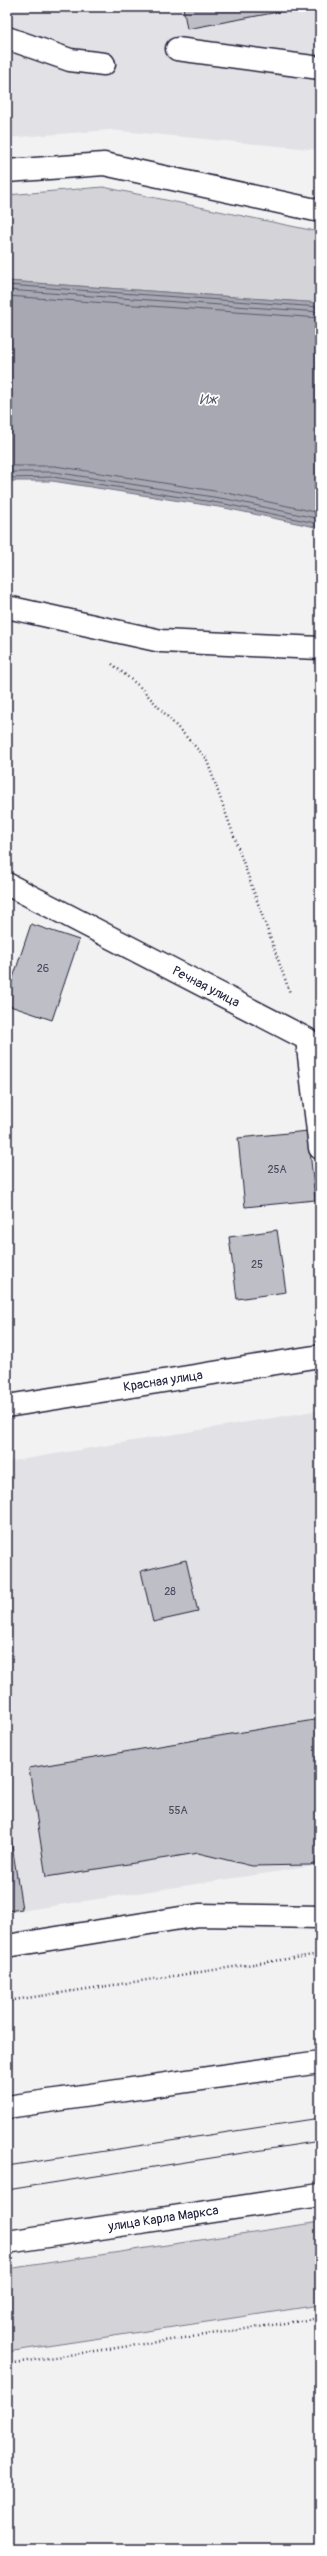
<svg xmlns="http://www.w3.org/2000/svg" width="327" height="2556" font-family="Pangolin,sans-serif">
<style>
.built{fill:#e2e2e6}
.green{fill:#d3d3d8;stroke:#7a7a8a}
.water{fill:#a8a8b2;stroke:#727282}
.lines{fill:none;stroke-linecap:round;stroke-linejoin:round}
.shore{stroke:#58586b;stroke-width:1}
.building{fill:#bebec6;stroke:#22223b}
.minor-casing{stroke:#22223b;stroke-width:25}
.major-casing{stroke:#22223b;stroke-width:25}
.path{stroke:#22223b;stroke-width:2.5;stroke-dasharray:1 3;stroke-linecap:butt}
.minor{stroke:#fff;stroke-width:22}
.major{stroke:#fff;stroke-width:22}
.tram{stroke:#22223b;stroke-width:1}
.labels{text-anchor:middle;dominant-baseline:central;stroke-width:3.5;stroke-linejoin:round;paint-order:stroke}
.number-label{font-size:11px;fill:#49495e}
.street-label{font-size:13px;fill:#22223b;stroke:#fff}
.water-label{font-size:14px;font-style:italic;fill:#58586b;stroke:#fff}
</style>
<rect width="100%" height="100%" fill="#f2f2f3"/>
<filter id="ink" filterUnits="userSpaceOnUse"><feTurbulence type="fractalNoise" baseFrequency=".025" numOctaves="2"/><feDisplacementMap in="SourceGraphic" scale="8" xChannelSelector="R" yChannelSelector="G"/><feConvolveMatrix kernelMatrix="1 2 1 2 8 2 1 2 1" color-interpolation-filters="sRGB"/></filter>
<g filter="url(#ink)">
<path class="built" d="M7 7H320V150L110 130 7 138Z
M320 1410V1865L7 1913V1462Z"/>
<path class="green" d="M103 187 320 232V303L7 281V195Z
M320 2222V2305L7 2352V2269Z"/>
<path class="water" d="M7 281 320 303V528L225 508 52 481H7Z"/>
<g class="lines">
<path class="shore" d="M7 285 320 307
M7 290 320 312
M7 296 320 318
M7 466H55L227 493 320 513
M7 472H54L226 499 320 519
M7 478 53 477 225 504 320 524"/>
</g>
<path class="building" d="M183 7H305L187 29Z
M31 924 79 940 52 1020 7 1005V996Z
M308 1131 315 1200 245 1207 238 1138Z
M277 1230 286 1292 237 1299 229 1237Z
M186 1560 198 1612 153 1622 141 1571Z
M320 1719V1863L310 1865 252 1866 198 1853 46 1877 29 1768Z
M7 1813 22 1909 7 1911Z"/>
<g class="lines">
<g class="minor-casing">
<g id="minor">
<path d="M7 38 70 60 104 64"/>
<path d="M177 49 320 68"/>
<path d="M7 171 104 164 320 211"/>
<path d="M7 607 161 641 320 648"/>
<path id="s1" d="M7 884 307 1039 320 1148"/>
<path id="s2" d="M7 1406 320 1356"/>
<path d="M7 1946 199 1915 320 1917"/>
</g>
</g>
<g class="major-casing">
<g id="major">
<path d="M7 2107 320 2062"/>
<path id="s3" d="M7 2242 320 2195"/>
</g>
</g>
<path class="path" d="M112 664 139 686 206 758 290 993
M7 2001 320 1954
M7 2364 320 2318"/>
<use href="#minor" class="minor"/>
<use href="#major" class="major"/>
<path class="tram" d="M7 2166 320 2118
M7 2190 320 2141"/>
</g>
</g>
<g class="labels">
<g class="number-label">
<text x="43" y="968">26</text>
<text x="277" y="1169">25А</text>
<text x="257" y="1264">25</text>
<text x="170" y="1591">28</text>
<text x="178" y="1810">55А</text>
</g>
<g class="street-label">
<text stroke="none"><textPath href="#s1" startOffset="224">Речная улица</textPath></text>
<text stroke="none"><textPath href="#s2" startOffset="158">Красная улица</textPath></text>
<text stroke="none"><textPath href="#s3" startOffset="158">улица Карла Маркса</textPath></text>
</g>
<g class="water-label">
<text x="208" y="399">Иж</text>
</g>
</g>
<rect width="327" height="2556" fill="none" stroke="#fff" stroke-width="24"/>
<rect x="12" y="12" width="303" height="2532" fill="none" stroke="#22223b" stroke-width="1.5" filter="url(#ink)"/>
</svg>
